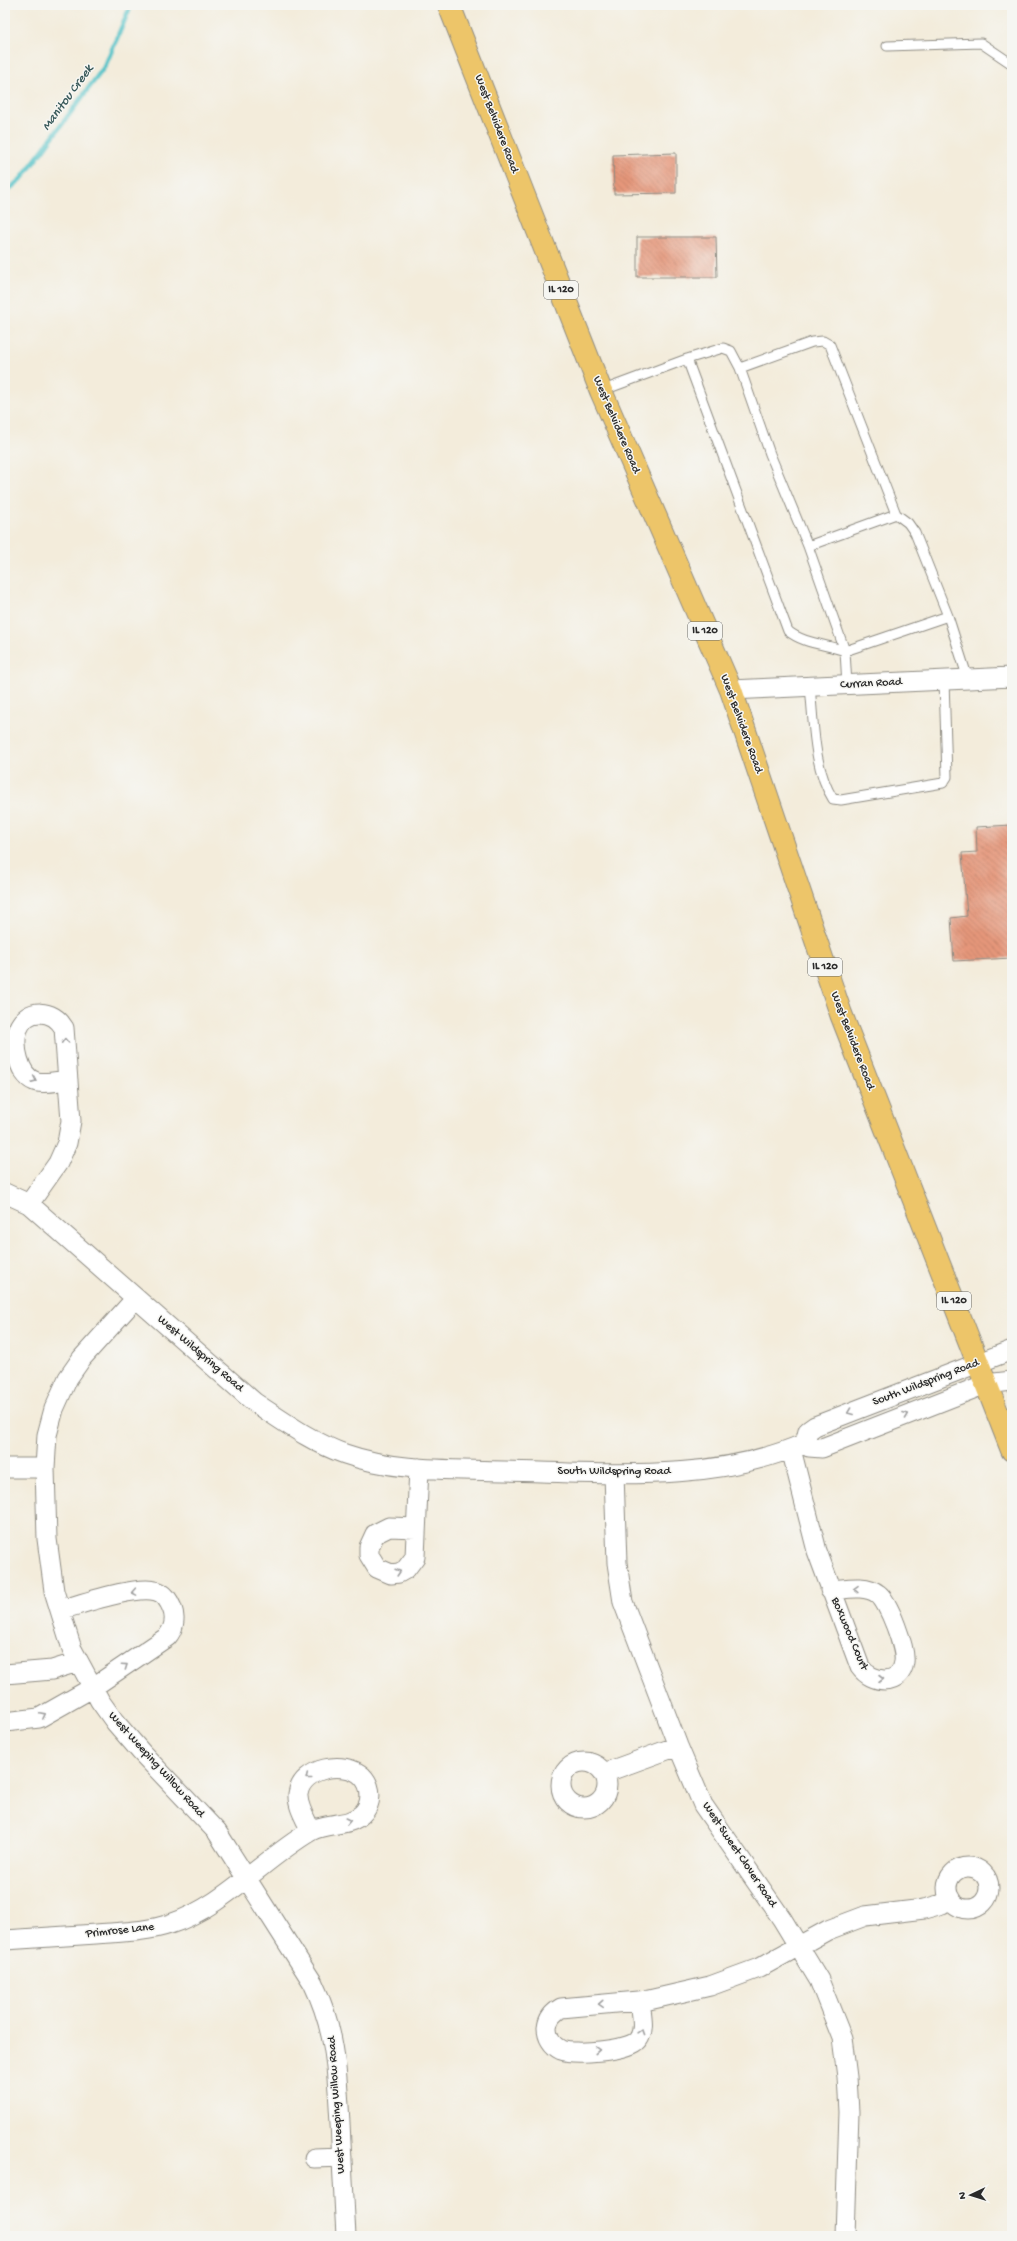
<svg xmlns="http://www.w3.org/2000/svg" width="1017" height="2241" font-family="'Gochi Hand',sans-serif">
<style>
.lines{fill:none;stroke-linecap:round;stroke-linejoin:round}
.stream{stroke:#55c3c8;stroke-width:5}
.building{fill:url(#building-back-hatch)}
.lane-casing{stroke:#8f8c83;stroke-width:11}
.street-casing{stroke:#8f8c83;stroke-width:21}
.primary-casing{stroke:#8f8c83;stroke-width:24}
.lane{stroke:#fff;stroke-width:9}
.street{stroke:#fff;stroke-width:19}
.primary{stroke:#edc569;stroke-width:22}
.oneway{stroke:#a0a0a0}
.labels{text-anchor:middle;dominant-baseline:central;stroke-width:3;stroke-linejoin:round;paint-order:stroke}
.shield{fill:#f6f6f2;stroke:#686867;stroke-width:1}
.shield-label{font-size:11px;font-weight:bold;fill:#2b2b2b}
.street-label{font-size:12px;fill:#2b2b2b;stroke:#f6f6f2}
.water-label{font-size:13px;font-style:italic;fill:#38595a;stroke:#f6f6f2}
</style>
<defs>
<pattern id="building-back-hatch" width="6" height="6" patternUnits="userSpaceOnUse"><rect width="6" height="6" fill="#e5967a"/><path d="M-1 5l2 2M0 0l6 6M5-1l2 2" fill="none" stroke="#ba7b64"/></pattern>
</defs>
<rect width="100%" height="100%" fill="#f6f6f2"/>
<filter id="ink" filterUnits="userSpaceOnUse"><feTurbulence type="fractalNoise" baseFrequency=".025" numOctaves="2"/><feDisplacementMap in="SourceGraphic" scale="8" xChannelSelector="R" yChannelSelector="G"/><feConvolveMatrix kernelMatrix="1 2 1 2 8 2 1 2 1" color-interpolation-filters="sRGB"/></filter>
<filter id="wash" filterUnits="userSpaceOnUse"><feTurbulence type="fractalNoise" baseFrequency=".012" numOctaves="4" result="noise"/><feDisplacementMap in="SourceGraphic" scale="16" xChannelSelector="R" yChannelSelector="G"/><feGaussianBlur stdDeviation="0.9" result="paint"/><feColorMatrix in="noise" values="0 0 0 0 0 0 0 0 0 0 0 0 0 0 0 0 0 1.4 0 .05"/><feComposite in="paint" operator="in"/></filter>
<g filter="url(#wash)">
<rect width="100%" height="100%" fill="#f3ecdb"/>
<g class="lines">
<path class="stream" d="M5 193 22 178 105 66 131 5"/>
</g>
<g id="blocks">
<path class="building" d="M676 153V193L614 194 613 155Z
M637 237H716L717 277H637Z
M1012 825V958L954 961 951 918 967 916 962 853 977 852 976 827Z"/>
</g>
</g>
<g filter="url(#ink)">
<use href="#blocks" fill-opacity="0" stroke="#8f8c83" stroke-width="1"/>
<g class="lines">
<g class="lane-casing">
<path id="lane" d="M887 46 981 43 1012 64
M687 359 788 631C804 644 826 644 845 651
M740 368 770 454 808 546 845 651
M601 391 687 359 723 348 731 351 740 368 812 342 823 341 830 345 896 514 908 523 915 533 948 616 845 651 847 685
M808 546 896 514
M948 616 968 679
M810 687C814 723 813 767 833 799L841 800 943 783 947 777 944 680"/>
</g>
<g class="street-casing">
<path id="street" d="M731 690 1012 677
M5 1193 29 1204 254 1402C283 1421 313 1443 345 1454 396 1472 451 1469 504 1471 604 1473 711 1484 805 1443
M29 1204 58 1163 67 1143 71 1121 64 1028C53 1009 27 1007 18 1029 12 1044 19 1078 37 1082 47 1084 58 1081 68 1080
M136 1298 82 1358 68 1378 54 1409 47 1435 45 1468 47 1539 54 1591 72 1649 100 1701 115 1722 142 1753 217 1832 313 1983C336 2031 337 2071 340 2123 342 2161 344 2198 346 2236
M805 1443 808 1431 815 1426 1012 1350
M805 1443 809 1447 822 1448 986 1384 1012 1381
M791 1449 817 1551 860 1667C872 1684 901 1686 904 1662 906 1649 889 1602 878 1594 866 1584 845 1589 830 1590
M5 1468H45
M614 1474 617 1563 623 1602 678 1746 703 1805 782 1919 819 1980 842 2038 847 2077 849 2112 845 2236
M416 1528 389 1527 375 1534 369 1547V1555L377 1568 391 1574 399 1573 406 1569 415 1557 419 1468
M5 1674 52 1670 78 1662
M5 1722 39 1718 92 1688 167 1637C174 1629 176 1618 172 1608 169 1601 165 1593 156 1591 136 1585 82 1604 60 1610
M561 1785a23 23 0 1 1 46 0a23 23 0 1 1-46 0Z
M604 1773 678 1746
M947 1888a21 21 0 1 1 42 0a21 21 0 1 1-42 0Z
M5 1940C35 1938 65 1936 96 1934 121 1932 146 1932 170 1924 223 1907 263 1859 311 1831 326 1822 349 1827 362 1814 373 1804 372 1786 362 1776 345 1760 302 1767 298 1794 297 1806 306 1820 311 1831
M640 2001C641 2013 646 2029 638 2040 629 2051 574 2055 561 2050 552 2046 547 2037 547 2028 548 2018 553 2013 561 2008L649 2000 710 1986 759 1968 828 1930 865 1916 924 1909 942 1904 950 1898
M314 2158 342 2157"/>
</g>
<g class="primary-casing">
<path id="primary" d="M449 5 601 391 731 690 841 1014 1012 1450"/>
</g>
<use href="#lane" class="lane"/>
<use href="#street" class="street"/>
<use href="#primary" class="primary"/>
</g>
<defs><path id="oneway-chevron" d="M-2-3.5L2.5 0L-2 3.5" fill="none" stroke-width="1.6" stroke-linecap="round" stroke-linejoin="round"/></defs>
<g class="oneway">
<use href="#oneway-chevron" transform="translate(65 1041) rotate(-93)"/>
<use href="#oneway-chevron" transform="translate(34 1080) rotate(24)"/>
<use href="#oneway-chevron" transform="translate(850 1412) rotate(159)"/>
<use href="#oneway-chevron" transform="translate(906 1415) rotate(-21)"/>
<use href="#oneway-chevron" transform="translate(398 1572) rotate(-17)"/>
<use href="#oneway-chevron" transform="translate(856 1589) rotate(-179)"/>
<use href="#oneway-chevron" transform="translate(134 1592) rotate(170)"/>
<use href="#oneway-chevron" transform="translate(125 1666) rotate(-34)"/>
<use href="#oneway-chevron" transform="translate(881 1679)"/>
<use href="#oneway-chevron" transform="translate(43 1715) rotate(-27)"/>
<use href="#oneway-chevron" transform="translate(308 1777) rotate(141)"/>
<use href="#oneway-chevron" transform="translate(348 1821) rotate(-14)"/>
<use href="#oneway-chevron" transform="translate(601 2004) rotate(176)"/>
<use href="#oneway-chevron" transform="translate(641 2032) rotate(-72)"/>
<use href="#oneway-chevron" transform="translate(597 2050) rotate(-3)"/>
</g>
</g>
<g class="labels">
<g class="shield">
<rect x="544" y="281" width="34" height="18" rx="3"/>
<rect x="688" y="622" width="34" height="18" rx="3"/>
<rect x="808" y="958" width="34" height="18" rx="3"/>
<rect x="937" y="1292" width="34" height="18" rx="3"/>
</g>
<g class="shield-label">
<text x="561" y="290">IL 120</text>
<text x="705" y="631">IL 120</text>
<text x="825" y="967">IL 120</text>
<text x="954" y="1301">IL 120</text>
</g>
<g class="street-label">
<text transform="translate(496 124) rotate(69)">West Belvidere Road</text>
<text transform="translate(616 425) rotate(67)">West Belvidere Road</text>
<text transform="translate(871 684) rotate(-3)">Curran Road</text>
<text transform="translate(741 724) rotate(70)">West Belvidere Road</text>
<text transform="translate(852 1041) rotate(69)">West Belvidere Road</text>
<text transform="translate(200 1354) rotate(41)">West Wildspring Road</text>
<text transform="translate(926 1383) rotate(-21)">South Wildspring Road</text>
<text x="614" y="1472">South Wildspring Road</text>
<text transform="translate(849 1634) rotate(67)">Boxwood Court</text>
<text transform="translate(156 1765) rotate(48)">West Weeping Willow Road</text>
<text transform="translate(739 1855) rotate(56)">West Sweet Clover Road</text>
<text transform="translate(120 1931) rotate(-6)">Primrose Lane</text>
<text transform="translate(337 2105) rotate(-94)">West Weeping Willow Road</text>
</g>
<g class="water-label">
<text transform="translate(68 98) rotate(-54)">Manitou Creek</text>
</g>
</g>
<rect width="1017" height="2241" fill="none" stroke="#f6f6f2" stroke-width="20"/>
<g transform="translate(971 2195) rotate(266)" stroke="#f6f6f2" stroke-width="3" paint-order="stroke">
<path d="M0-3L7 15L0 10L-7 15Z" fill="#2b2b2b"/>
<text y="-6" font-size="11" font-weight="bold" text-anchor="middle" fill="#2b2b2b">N</text>
</g>
</svg>
